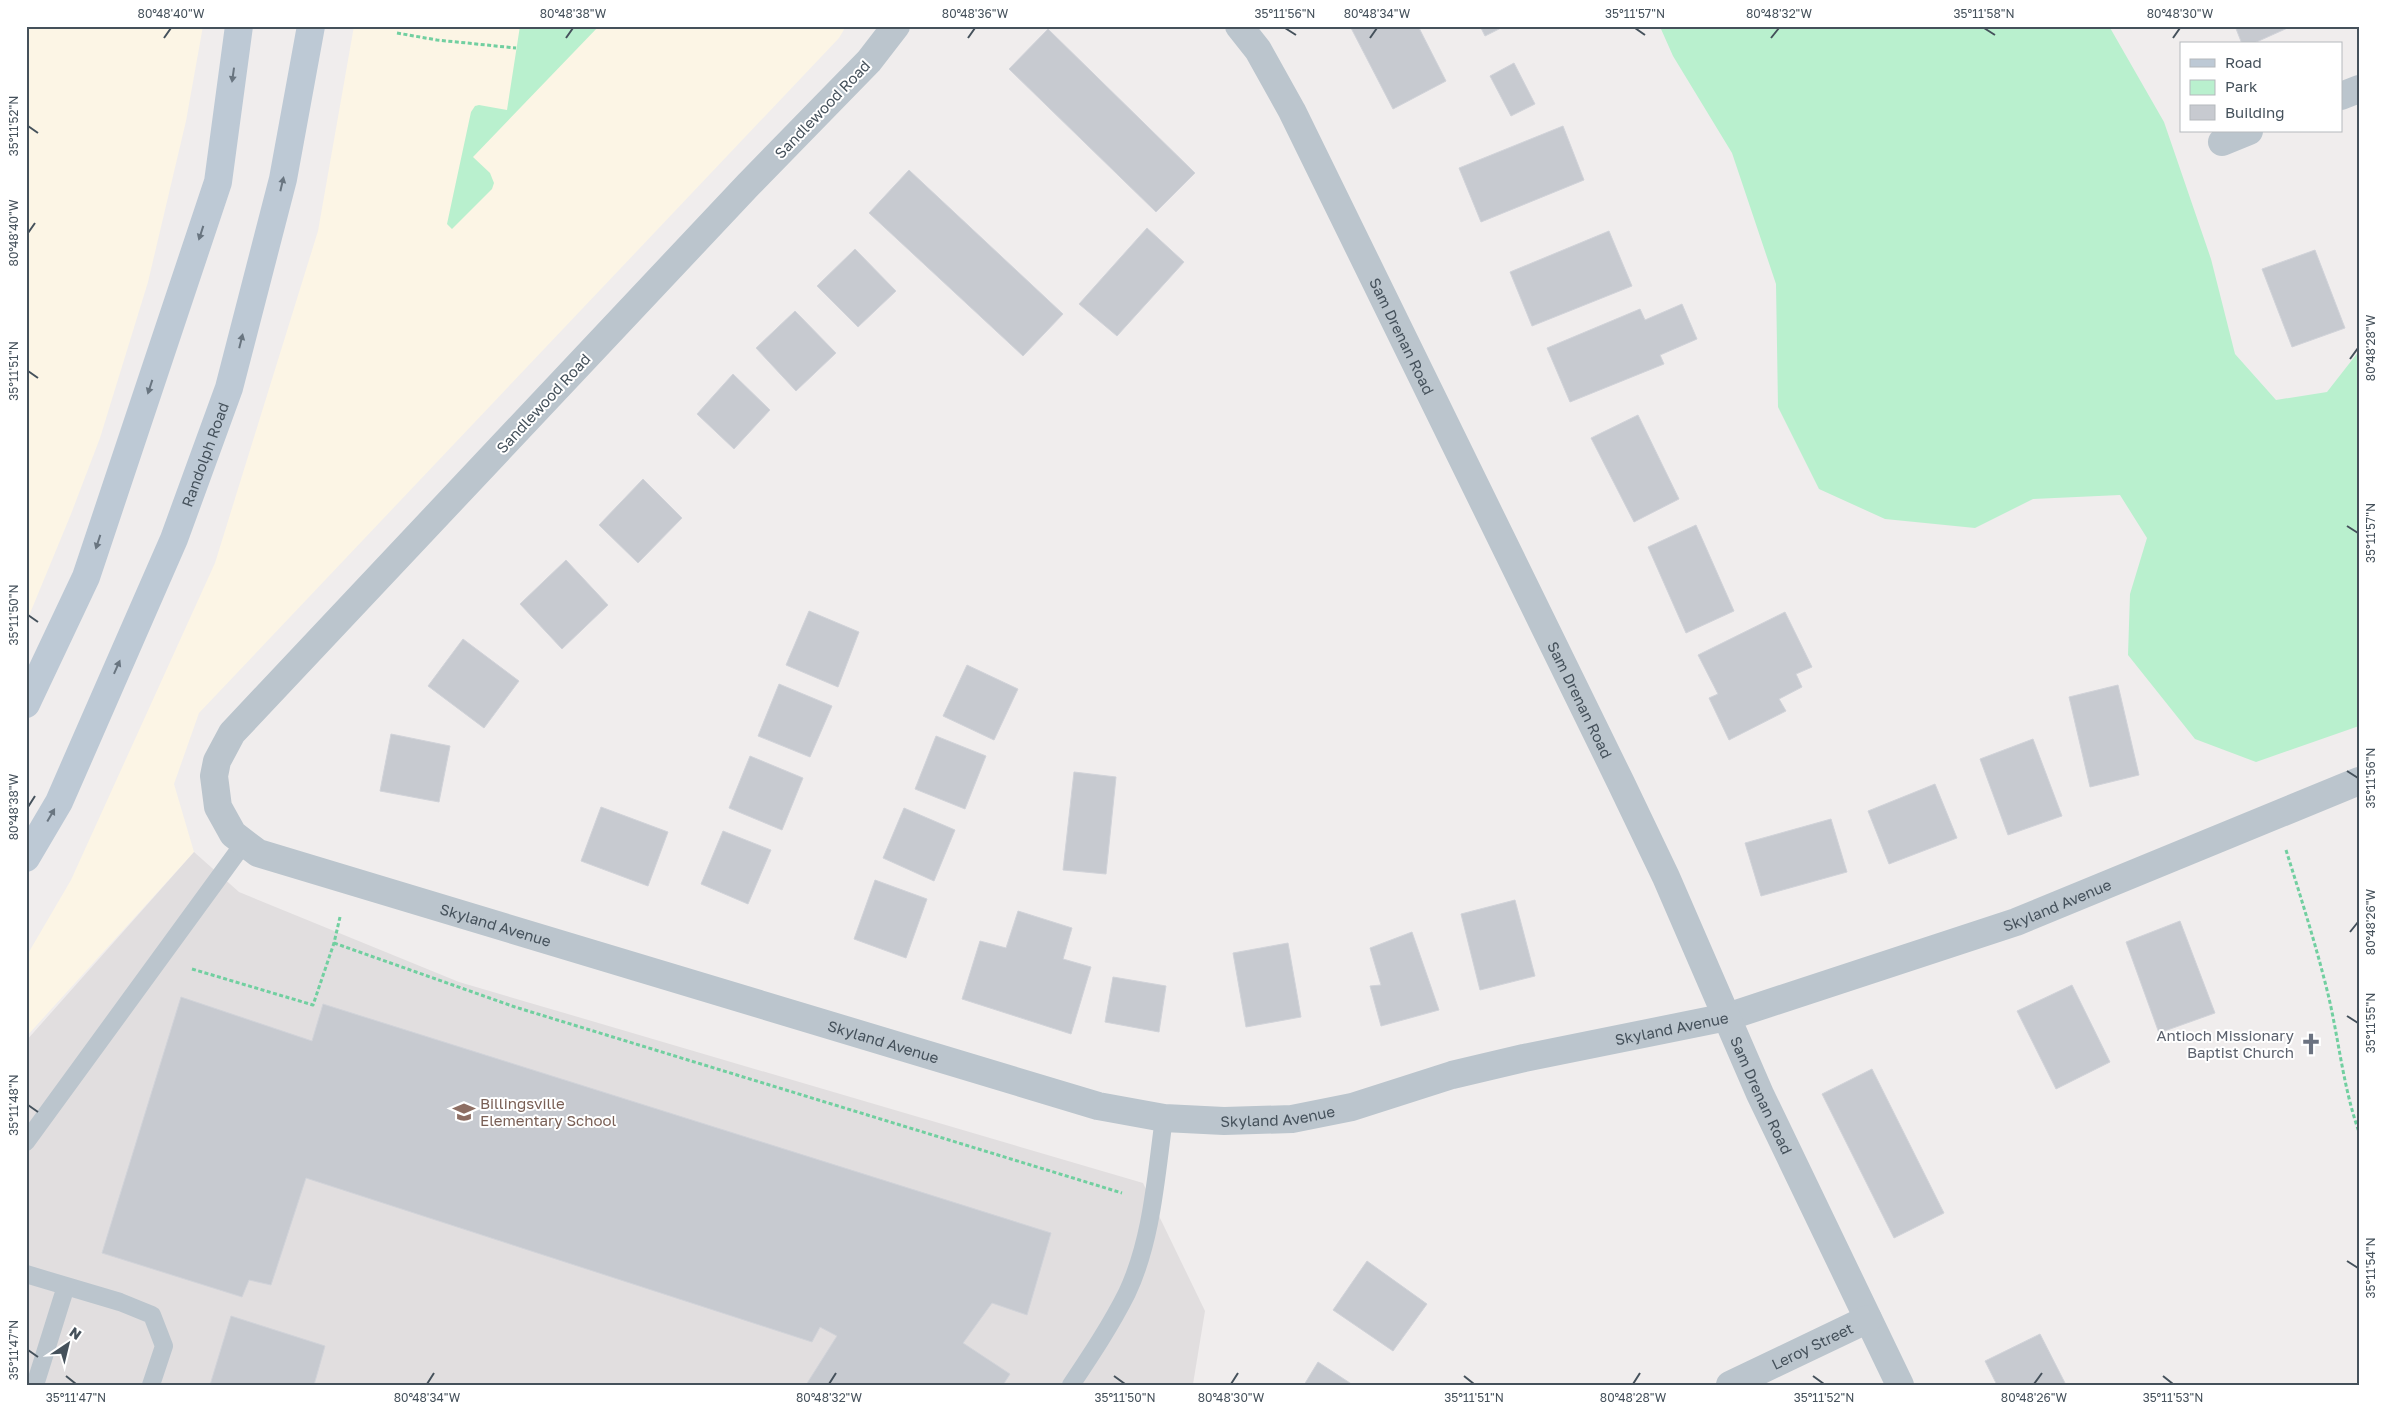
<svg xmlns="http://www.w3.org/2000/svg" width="2385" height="1411" font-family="'Golos Text',sans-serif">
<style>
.commercial{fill:#fcf5e5}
.education{fill:#e1dedf}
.green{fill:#b9f0ce}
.building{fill:#c7cad0;stroke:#d1d3d9}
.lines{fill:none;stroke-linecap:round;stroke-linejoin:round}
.path{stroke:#71cfa0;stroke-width:3;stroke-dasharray:4 2.5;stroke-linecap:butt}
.lane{stroke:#bbc5cd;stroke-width:18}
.street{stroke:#bbc5cd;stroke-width:28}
.secondary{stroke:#bdc9d5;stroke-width:28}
.oneway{fill:#697580}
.ticks{fill:none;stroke:#45515b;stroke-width:2}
.labels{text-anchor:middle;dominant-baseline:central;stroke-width:4;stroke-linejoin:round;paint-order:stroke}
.street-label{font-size:15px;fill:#45515b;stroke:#fff}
.worship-label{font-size:15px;fill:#5b616d;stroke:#fff;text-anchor:end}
.education-label{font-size:15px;fill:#785e54;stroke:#fff;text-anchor:start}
.neatline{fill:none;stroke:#45515b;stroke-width:2}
.ticks-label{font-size:12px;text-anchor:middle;fill:#45515b}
</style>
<rect width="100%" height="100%" fill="#f0eded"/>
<path class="commercial" d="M26 26H203L186 121 148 282 100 438 71 514 26 623Z
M354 26H846L839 38 199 713 174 784 194 852 26 1037V957L71 880 215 563 318 231Z"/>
<path class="education" d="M194 852 239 892 459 982 1143 1183 1205 1311 1193 1384 26 1385V1041Z"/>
<path class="green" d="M520 26H599L473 157 490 173 494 183 492 189 452 229 447 224 471 112 475 106 479 105 507 110Z
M1662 26H2109L2164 122 2211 259 2235 354 2276 400 2327 392 2359 351V726L2256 762 2195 739 2128 655 2130 594 2147 538 2120 495 2033 499 1975 528 1885 519 1819 489 1778 407 1776 284 1732 153 1673 56 1661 29Z"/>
<path class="building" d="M1350 26H1418L1446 81 1393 109Z
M1480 26H1505L1485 36Z
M2235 26H2292L2252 44H2242Z
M1048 29 1195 173 1156 212 1009 69Z
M1514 63 1535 104 1511 116 1490 76Z
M1563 126 1584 180 1481 222 1459 168Z
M909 170 1063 314 1023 356 869 213Z
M1147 228 1184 262 1117 336 1079 304Z
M1609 231 1632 286 1532 326 1510 272Z
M855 249 896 291 858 327 817 286Z
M2315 250 2345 328 2292 347 2262 269Z
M1682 304 1697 339 1660 355 1664 364 1570 402 1547 348 1640 309 1645 320Z
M795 311 836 353 796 391 756 348Z
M733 374 770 410 734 449 697 414Z
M1638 415 1679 499 1634 522 1591 438Z
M643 479 682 518 638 563 599 525Z
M1696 525 1734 611 1686 633 1648 547Z
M566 560 608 605 562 649 520 604Z
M809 611 859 632 838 687 786 665Z
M1785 612 1812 667 1796 674 1802 687 1779 699 1786 711 1729 740 1709 698 1718 694 1698 655Z
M463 639 519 681 484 728 428 686Z
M967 665 1018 689 994 740 943 716Z
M779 684 832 706 810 757 758 736Z
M2118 685 2139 775 2090 787 2069 697Z
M391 734 450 746 439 802 380 791Z
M936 736 986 756 965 809 915 789Z
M2033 739 2062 816 2008 835 1980 759Z
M750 756 803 778 782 830 729 808Z
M1074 772 1116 777 1106 874 1063 870Z
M1935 784 1957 838 1889 864 1868 811Z
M601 807 668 832 648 886 581 861Z
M904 808 955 830 934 881 883 858Z
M1831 819 1847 872 1761 896 1745 843Z
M723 831 771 850 748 904 701 884Z
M875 880 927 899 906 958 854 939Z
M1515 900 1535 976 1480 990 1461 914Z
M1018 911 1072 928 1063 959 1091 967 1071 1034 962 999 980 941 1006 948Z
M2180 921 2215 1013 2159 1033 2126 942Z
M1412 932 1439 1010 1381 1026 1370 986 1381 985 1370 948Z
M1288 943 1301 1017 1246 1027 1233 953Z
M1113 977 1166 986 1159 1032 1105 1022Z
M2072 985 2110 1062 2056 1089 2017 1011Z
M181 997 312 1041 323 1004 1051 1233 1027 1315 992 1303 963 1343 1010 1374 1003 1385H806L837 1336 820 1327 812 1342 306 1178 271 1285 249 1280 242 1297 102 1253Z
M1872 1069 1944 1213 1894 1238 1822 1094Z
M1367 1261 1427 1304 1393 1351 1333 1310Z
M231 1316 325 1346 314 1385H210Z
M2040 1334 2066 1385H1997L1985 1361Z
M1318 1362 1353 1385H1304Z"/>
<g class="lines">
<path class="path" d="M397 33 437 40 516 48
M2286 850C2301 898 2316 945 2328 994 2339 1040 2343 1087 2359 1132
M334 943 515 1007 1122 1193
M192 969 313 1005 334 943 340 917"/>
<path class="lane" d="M26 1142 244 843
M26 1274 120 1302 152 1315 164 1346 151 1385
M35 1385 66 1286
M1071 1385C1091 1355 1111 1325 1127 1293 1152 1240 1156 1176 1164 1118"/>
<g class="street">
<path id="s1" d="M896 26 869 61 748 185 232 733 217 761 214 776 218 807 233 834 258 853 1098 1106 1164 1118 1224 1121 1292 1119 1352 1107 1452 1075 1524 1058 1727 1017 2016 922 2359 781"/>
<path id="s2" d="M1239 26 1258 50 1292 111 1621 783 1666 877 1760 1094 1900 1385"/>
<path d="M2341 96 2359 89"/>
<path d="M2222 142 2249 131"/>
<path id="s3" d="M1730 1385 1868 1319"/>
</g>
<g class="secondary">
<path d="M26 704 86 577 218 182 239 26"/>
<path id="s4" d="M26 858 59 802 174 539 229 388 283 179 311 26"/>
</g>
</g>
<defs><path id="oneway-solid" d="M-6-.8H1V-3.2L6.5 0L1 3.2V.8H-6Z" transform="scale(1.25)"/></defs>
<g class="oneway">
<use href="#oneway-solid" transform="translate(233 75) rotate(98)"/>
<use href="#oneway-solid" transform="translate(282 184) rotate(-77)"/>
<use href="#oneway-solid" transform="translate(201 233) rotate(108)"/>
<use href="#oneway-solid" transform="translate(241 341) rotate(-76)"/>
<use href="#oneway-solid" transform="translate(150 387) rotate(108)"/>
<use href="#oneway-solid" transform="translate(98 542) rotate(108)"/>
<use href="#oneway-solid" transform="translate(117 667) rotate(-66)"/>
<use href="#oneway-solid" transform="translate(51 815) rotate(-60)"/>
</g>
<path class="ticks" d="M1285 28 1296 35M1635 28 1645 35M1984 28 1995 35M164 38 171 28M566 38 573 28M968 38 975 28M1370 38 1377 28M1771 38 1779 28M2173 38 2180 28M28 126 38 133M28 233 35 223M2350 359 2358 348M28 371 38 378M2347 526 2358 533M28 615 38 622M2347 771 2358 778M28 807 35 796M2350 932 2358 922M2347 1016 2358 1023M28 1105 38 1112M2347 1261 2358 1268M28 1350 38 1357M66 1376 76 1384M1114 1376 1125 1384M1464 1376 1474 1384M1813 1376 1824 1384M2163 1376 2173 1384M427 1384 434 1373M829 1384 836 1373M1231 1384 1238 1373M1633 1384 1640 1373M2034 1384 2042 1373"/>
<defs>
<g id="church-bare" transform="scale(1.725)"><path d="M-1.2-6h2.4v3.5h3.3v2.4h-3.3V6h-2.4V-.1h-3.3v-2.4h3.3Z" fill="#6b7280" stroke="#fff" stroke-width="2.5" paint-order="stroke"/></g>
<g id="school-bare" transform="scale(1.725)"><path d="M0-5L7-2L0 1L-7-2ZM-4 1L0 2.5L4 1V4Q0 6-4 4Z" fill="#8d6e63" stroke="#fff" stroke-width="2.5" paint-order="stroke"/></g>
</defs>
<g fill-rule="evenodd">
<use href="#church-bare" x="2311" y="1044"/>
<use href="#school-bare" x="464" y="1112"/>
</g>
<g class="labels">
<g class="street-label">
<text transform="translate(822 109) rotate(-46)">Sandlewood Road</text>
<text stroke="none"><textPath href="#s2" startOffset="351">Sam Drenan Road</textPath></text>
<text transform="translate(543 403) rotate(-47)">Sandlewood Road</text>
<text stroke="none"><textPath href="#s4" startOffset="442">Randolph Road</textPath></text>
<text stroke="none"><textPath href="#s2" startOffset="756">Sam Drenan Road</textPath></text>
<text stroke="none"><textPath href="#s1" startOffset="2979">Skyland Avenue</textPath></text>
<text stroke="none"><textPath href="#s1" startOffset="1359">Skyland Avenue</textPath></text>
<text stroke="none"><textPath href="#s1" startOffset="2574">Skyland Avenue</textPath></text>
<text stroke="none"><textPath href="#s1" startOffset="1764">Skyland Avenue</textPath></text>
<text stroke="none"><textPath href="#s2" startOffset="1191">Sam Drenan Road</textPath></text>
<text stroke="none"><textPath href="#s1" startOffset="2169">Skyland Avenue</textPath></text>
<text stroke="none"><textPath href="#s3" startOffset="91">Leroy Street</textPath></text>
</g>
<g class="worship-label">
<text x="2294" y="1035">Antioch Missionary<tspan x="2294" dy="17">Baptist Church</tspan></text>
</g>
<g class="education-label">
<text x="480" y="1103">Billingsville<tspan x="480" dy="17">Elementary School</tspan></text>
</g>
</g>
<rect width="2385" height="1411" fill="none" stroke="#ffffff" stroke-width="55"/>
<rect x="2180" y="42" width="162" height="90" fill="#ffffff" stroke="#b5b9bd"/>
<rect x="2190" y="59" width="25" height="8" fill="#bdc9d5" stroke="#b5b9bd"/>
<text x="2225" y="68" font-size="15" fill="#45515b">Road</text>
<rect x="2190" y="80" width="25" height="15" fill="#b9f0ce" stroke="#b5b9bd"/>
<text x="2225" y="92" font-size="15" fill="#45515b">Park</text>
<rect x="2190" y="105" width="25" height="15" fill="#c7cad0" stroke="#b5b9bd"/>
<text x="2225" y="118" font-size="15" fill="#45515b">Building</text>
<g transform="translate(68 1344) rotate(35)" stroke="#ffffff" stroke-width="4" paint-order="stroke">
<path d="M0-4L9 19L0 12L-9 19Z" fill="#45515b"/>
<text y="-8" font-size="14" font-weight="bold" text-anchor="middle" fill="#45515b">N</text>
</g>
<rect x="28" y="28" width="2330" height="1356" class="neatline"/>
<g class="ticks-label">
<text x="171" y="18">80°48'40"W</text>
<text x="573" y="18">80°48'38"W</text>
<text x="975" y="18">80°48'36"W</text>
<text x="1285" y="18">35°11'56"N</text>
<text x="1377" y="18">80°48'34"W</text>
<text x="1635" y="18">35°11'57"N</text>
<text x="1779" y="18">80°48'32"W</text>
<text x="1984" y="18">35°11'58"N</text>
<text x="2180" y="18">80°48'30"W</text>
<text transform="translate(14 126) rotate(-90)" y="4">35°11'52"N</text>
<text transform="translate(14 233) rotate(-90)" y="4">80°48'40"W</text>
<text transform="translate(2371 348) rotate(-90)" y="4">80°48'28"W</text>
<text transform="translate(14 371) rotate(-90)" y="4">35°11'51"N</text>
<text transform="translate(2371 533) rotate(-90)" y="4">35°11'57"N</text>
<text transform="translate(14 615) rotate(-90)" y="4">35°11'50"N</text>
<text transform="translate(2371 778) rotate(-90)" y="4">35°11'56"N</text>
<text transform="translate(14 807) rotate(-90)" y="4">80°48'38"W</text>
<text transform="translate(2371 922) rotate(-90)" y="4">80°48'26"W</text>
<text transform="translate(2371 1023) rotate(-90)" y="4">35°11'55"N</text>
<text transform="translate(14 1105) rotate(-90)" y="4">35°11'48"N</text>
<text transform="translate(2371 1268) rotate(-90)" y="4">35°11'54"N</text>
<text transform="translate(14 1350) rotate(-90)" y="4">35°11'47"N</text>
<text x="76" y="1402">35°11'47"N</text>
<text x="427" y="1402">80°48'34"W</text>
<text x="829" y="1402">80°48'32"W</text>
<text x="1125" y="1402">35°11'50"N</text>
<text x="1231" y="1402">80°48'30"W</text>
<text x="1474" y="1402">35°11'51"N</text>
<text x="1633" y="1402">80°48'28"W</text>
<text x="1824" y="1402">35°11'52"N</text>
<text x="2034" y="1402">80°48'26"W</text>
<text x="2173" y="1402">35°11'53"N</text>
</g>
</svg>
